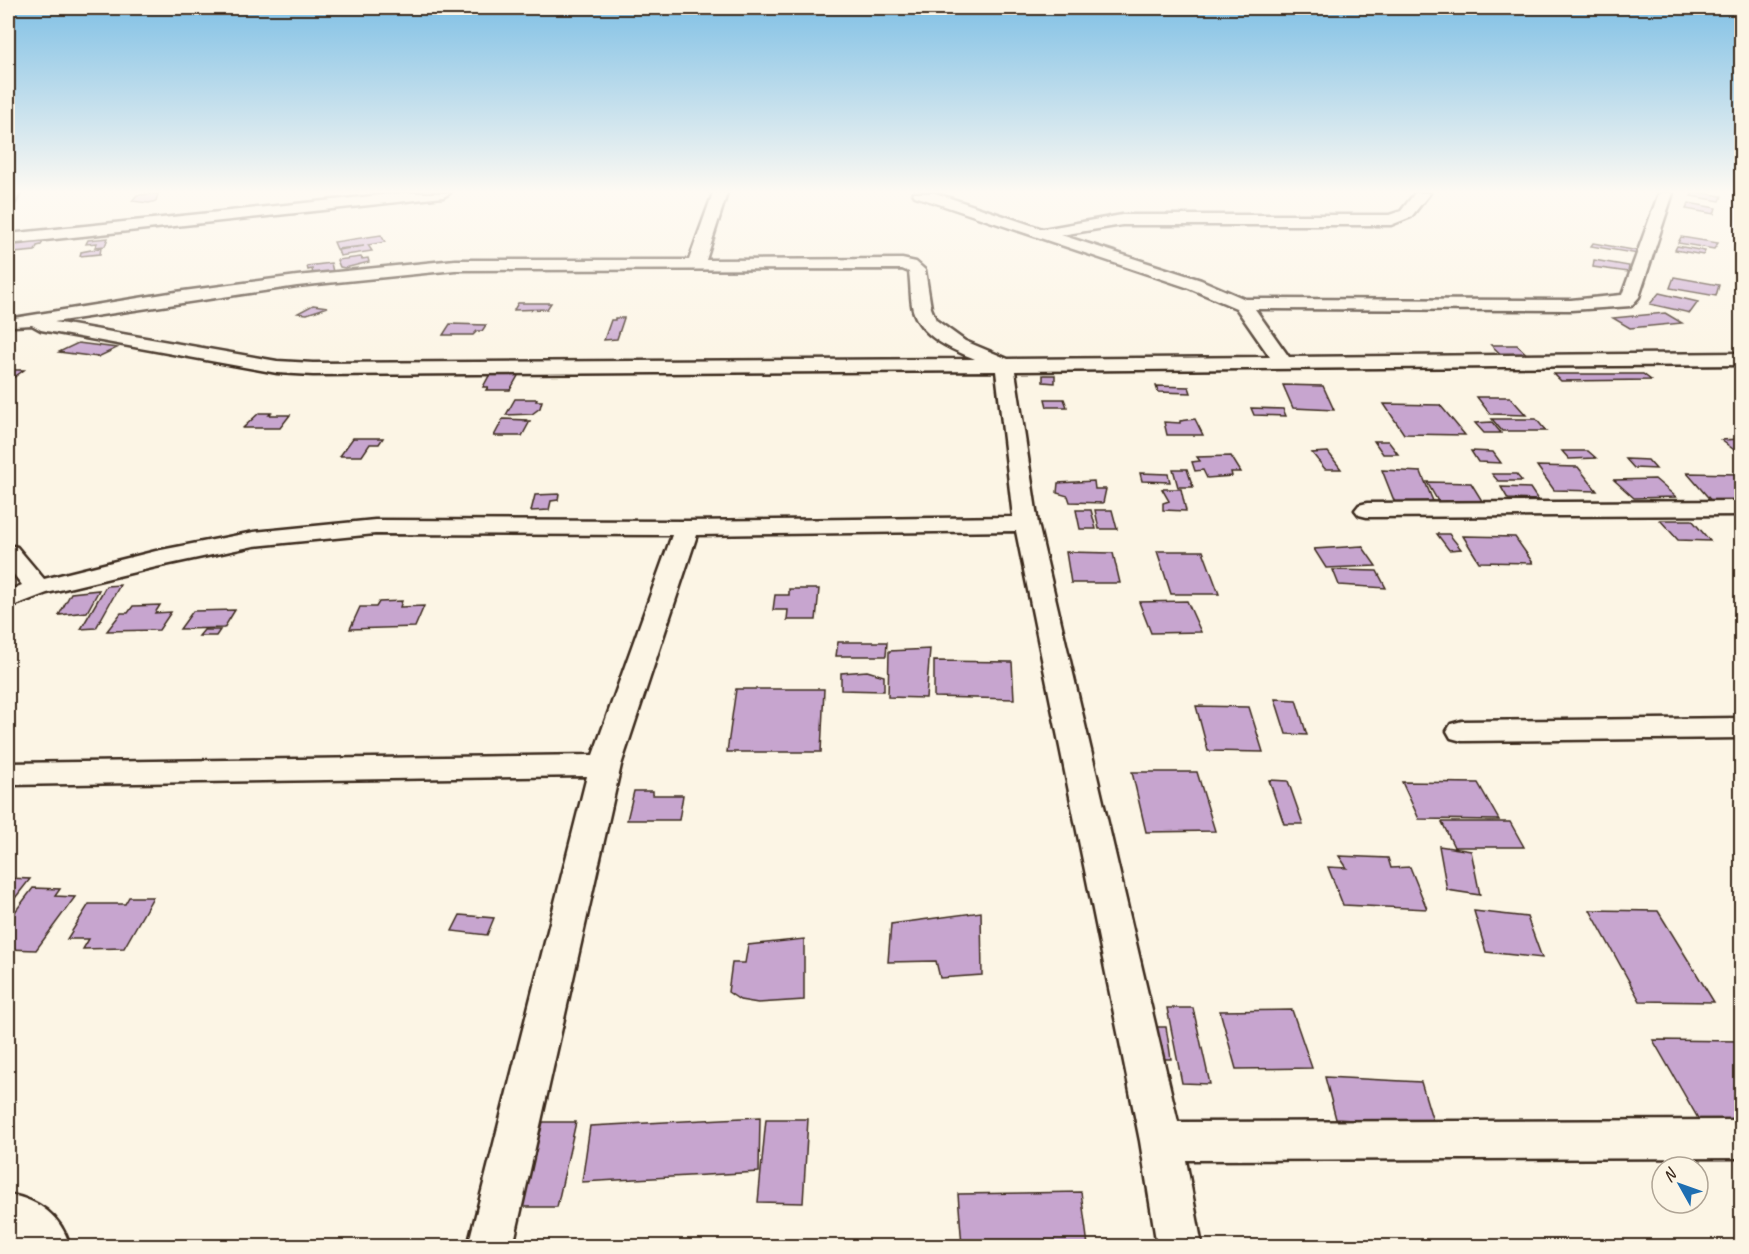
<svg xmlns="http://www.w3.org/2000/svg" width="1749" height="1254" font-family="Caveat,sans-serif">
<style>
.building{fill:#c7a5cf;stroke:#3b2a1e;stroke-width:1.5}
.lines{fill:none;stroke-linecap:round;stroke-linejoin:round}
.minor-casing{stroke:#3b2a1e;stroke-width:5}
.minor{fill:#fcf5e5;fill-rule:evenodd}
</style>
<rect width="100%" height="100%" fill="#fcf5e5"/>
<filter id="ink" filterUnits="userSpaceOnUse"><feTurbulence type="fractalNoise" baseFrequency=".0167" numOctaves="2"/><feDisplacementMap in="SourceGraphic" scale="12" xChannelSelector="R" yChannelSelector="G"/><feConvolveMatrix kernelMatrix="1 2 1 2 8 2 1 2 1" color-interpolation-filters="sRGB"/></filter>
<g filter="url(#ink)">
<path class="building" d="M1693 193H1704L1722 196 1720 201 1691 196Z
M158 194 156 201 149 203 132 201 137 195Z
M1689 203 1716 208 1714 214 1686 209Z
M381 235 385 242 368 245 372 251 340 256 338 250 364 246 337 249 334 242Z
M1681 237 1718 243 1714 249 1678 243Z
M108 238 105 246 95 247 97 243 86 244 88 240Z
M39 241 43 242 41 245 37 246 35 251 14 253H12L14 248 9 249 15 244Z
M1593 243 1639 251 1638 254 1591 246Z
M1677 246 1705 251 1703 255 1675 250Z
M101 248 100 254 80 256 81 252Z
M361 257 362 259 368 258 369 262 345 268 340 267 337 260Z
M1594 260 1629 266 1628 272 1593 267Z
M331 263 333 272 313 275 312 269 308 270 307 266Z
M1674 277 1719 285 1716 296 1670 288Z
M1659 293 1698 302 1690 313 1650 304Z
M518 303H551L547 309 514 310Z
M313 305 328 307 307 314 298 313Z
M1665 313 1682 323 1630 328 1613 318Z
M615 318H624L617 339 604 340 611 320H615Z
M450 324 486 325 482 331H477L473 335H443Z
M78 343 117 348 98 357 59 352Z
M1491 345H1517L1532 359H1506Z
M8 370H24L13 378 8 377Z
M490 374H519L510 390H486L488 387H483Z
M1554 374H1643L1651 380 1561 381Z
M1043 375H1055V383L1043 382Z
M1283 385 1323 386 1334 410 1293 408Z
M1156 386 1189 387 1191 393 1158 392Z
M1477 397H1510L1526 415 1490 414Z
M515 399H537L536 401H542L540 408 532 414 506 415Z
M1045 399H1064L1067 407H1047Z
M1384 404 1440 405 1465 435 1404 434Z
M1251 408 1283 409 1286 416 1254 415Z
M259 413H271L269 415H290L280 428H243Z
M503 419 526 420 525 421H530L522 436H494Z
M1195 419 1203 435H1167L1164 422 1180 423V421Z
M1492 419H1536L1546 431H1502Z
M1492 422 1501 433H1484L1475 423Z
M353 438H383L379 444H370L362 456H340Z
M1742 439V452H1737L1721 440Z
M1374 441H1388L1398 454H1383Z
M1471 451 1493 452 1501 463 1478 462Z
M1562 451H1588L1596 458 1569 459Z
M1328 452 1341 469H1325L1312 453Z
M1231 456 1241 472H1231L1232 476 1207 478 1203 470 1195 471 1192 462 1200 461 1197 457Z
M1626 459 1648 460 1656 469 1634 468Z
M1537 466 1578 467 1597 491 1554 490Z
M1173 469H1187L1193 487H1178Z
M1382 470 1421 472 1435 506 1395 503Z
M1140 473 1168 474 1170 482 1142 481Z
M1687 473 1738 474 1742 478V504L1713 503Z
M1492 474H1516L1522 481H1498Z
M1655 479 1676 497 1634 498 1614 480Z
M1094 481 1095 489H1106L1103 503 1070 502 1068 496 1057 493 1058 483Z
M1427 482 1471 483 1484 504 1439 503Z
M1501 487 1530 488 1538 500 1508 499Z
M1162 489H1181L1186 511 1163 510V503L1169 501Z
M559 494 558 500 551 501 549 510 531 511 535 495Z
M1076 510H1091L1096 529H1080Z
M1095 510H1112L1117 529H1099Z
M1660 520H1692L1710 541 1678 540Z
M1437 534H1449L1461 549 1449 550Z
M1463 536 1515 537 1533 563 1479 562Z
M1362 546 1376 566 1326 568 1314 549Z
M1157 551H1203L1219 594H1171Z
M1066 552 1113 553 1120 583H1071Z
M1333 570 1377 571 1386 588 1339 585Z
M120 585 96 628 81 629 106 586Z
M789 589H819L816 620H787L788 610H773L775 595H789Z
M99 590 87 612 59 615 71 593Z
M402 601 400 607 424 606 415 627 350 629 360 607H376L379 602Z
M1187 601 1201 632 1151 633 1139 602Z
M160 605 155 613 171 612 159 630 107 631 121 613H128L133 606Z
M235 610 224 628 180 629 193 611Z
M204 630H220L216 636H199Z
M838 642H887L886 656H836Z
M930 649 926 698 888 697 889 651Z
M934 661 1012 662 1014 699 934 697Z
M867 671 884 676V691L841 690V673Z
M736 689H824L821 752H727Z
M1275 699 1296 700 1307 735 1286 734Z
M1196 706 1249 707 1263 752 1208 751Z
M1132 772H1197L1215 831 1146 832Z
M1269 780 1288 781 1303 824H1284Z
M1402 782 1478 783 1499 820 1419 819Z
M634 791H653V795H683L679 820H627Z
M1442 822H1510L1524 847H1454Z
M1439 846 1471 851 1480 895 1447 890Z
M1339 856 1388 858 1391 868 1410 867 1427 909 1343 905 1328 867 1347 868Z
M8 878 30 879 8 907Z
M33 888 60 889 55 896 75 897 36 950 8 949V921Z
M129 897H153L124 948 83 949 89 939H67L89 904H125Z
M1590 910 1658 911 1714 1002 1640 1001Z
M1474 911 1527 917 1542 958 1486 952Z
M981 912 982 975 940 978 936 961 888 962 891 924Z
M460 915 494 918 487 935 452 931Z
M804 939V1000L758 1003 740 1000 728 992 732 963H745L748 945Z
M1167 1008H1193L1210 1084 1182 1083Z
M1292 1010 1312 1068 1236 1069 1220 1011Z
M1147 1027H1166L1171 1059H1153Z
M1653 1040 1742 1041V1120H1699Z
M1325 1077 1421 1082 1434 1125 1336 1119Z
M760 1117 759 1172 582 1182 590 1126Z
M766 1119H808L803 1203 758 1202Z
M543 1122H576L557 1207H521Z
M1081 1192 1088 1246H962L958 1194Z"/>
<g class="lines">
<g class="minor-casing">
<path id="minor" d="M8 193H20L13 206 8 207Z
M401 193H450L443 197 8 244V234Z
M713 193H727L706 260 902 259 916 262 925 270 931 308 936 320 965 341 1008 359 1270 357 1236 308 1189 288 915 196 913 193H935L1043 229 1122 215H1389L1401 211 1415 193H1430L1411 217 1391 225H1122L1061 235 1201 280 1245 299 1571 300 1622 295 1659 193H1673L1639 297 1631 306 1571 310 1255 309 1289 357 1742 353V365L1015 371 1038 524 1178 1122 1742 1120V1158L1186 1160 1202 1246H1157L1140 1141 1016 531 697 535 621 765 513 1246H468L587 776 8 785V763L593 755 672 535 375 534 254 546 156 567 47 593 8 608V591L22 585 8 567V545L17 547 44 579 156 551 254 532 375 520 687 521 1013 517 996 371 313 375 277 373 41 330 32 325 14 326 11 322 14 318 20 317 176 292 297 276 455 260H689ZM902 269 909 272C911 285 910 298 913 310 921 337 951 349 975 359L313 363 277 361 54 322 297 286 455 270Z
M1742 501V515L1367 517 1359 515 1355 510 1359 505 1367 503Z
M1742 718V738L1462 741 1451 738 1447 731 1451 724 1462 721Z
M8 1194C40 1201 60 1215 70 1246H23L8 1236Z"/>
</g>
<use href="#minor" class="minor"/>
</g>
</g>
<linearGradient id="sky" x2="0" y2="1"><stop stop-color="#80c0e5"/><stop offset="0.52" stop-color="#fefaf3"/><stop offset="1" stop-color="#fefaf3" stop-opacity="0"/></linearGradient>
<rect width="1749" height="369" fill="url(#sky)"/>
<rect width="1749" height="1254" fill="none" stroke="#fcf5e5" stroke-width="30"/>
<rect x="15" y="15" width="1719" height="1224" fill="none" stroke="#3b2a1e" stroke-width="2" filter="url(#ink)"/>
<g transform="translate(1680 1185) rotate(310)"><circle r="28" fill="#fcf5e5" stroke="#afa495" stroke-width="1.5"/>
<path d="M0-4.5L10 22L0 15L-10 22Z" fill="#1f6fb2"/>
<text y="-9" font-size="16" font-weight="bold" text-anchor="middle" fill="#3b2a1e">N</text>
</g>
</svg>
